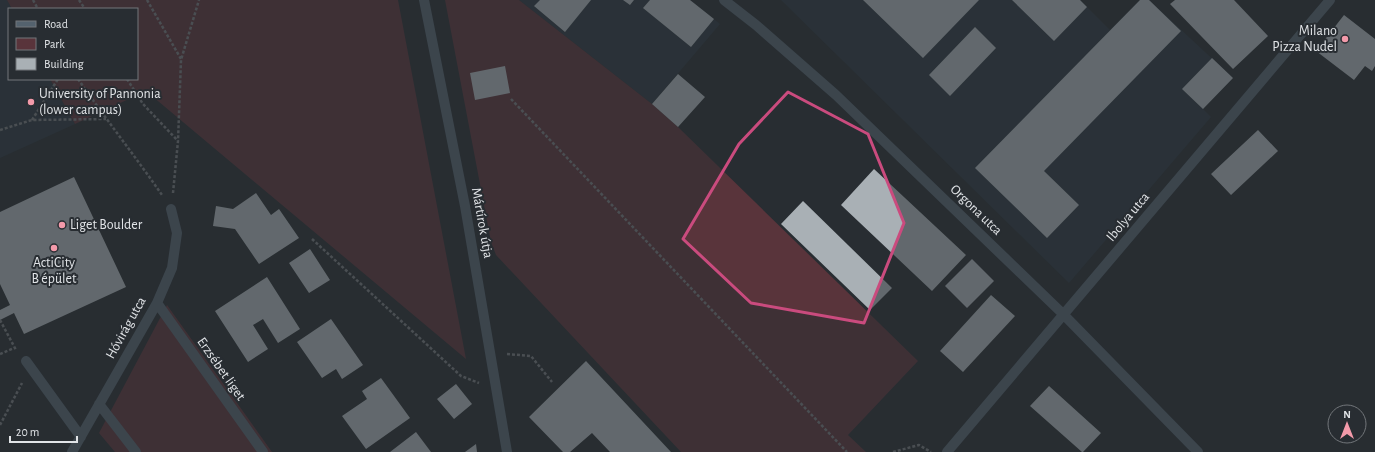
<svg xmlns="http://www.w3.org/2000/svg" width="1375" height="452" font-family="'Alegreya Sans',sans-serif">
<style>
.built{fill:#2d3740}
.green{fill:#59343b}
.building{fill:#a9b0b5}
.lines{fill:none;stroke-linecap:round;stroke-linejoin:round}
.path{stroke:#73777b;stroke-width:2.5;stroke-dasharray:3 2;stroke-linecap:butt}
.minor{stroke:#54626e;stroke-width:10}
.marked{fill:none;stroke:#ca4b7e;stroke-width:3;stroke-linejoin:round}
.poi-dot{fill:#f39aaa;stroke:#282d32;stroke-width:1.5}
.labels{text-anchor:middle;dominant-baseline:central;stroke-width:4;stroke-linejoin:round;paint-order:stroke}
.poi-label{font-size:14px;fill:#e1e4e7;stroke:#282d32;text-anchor:start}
.street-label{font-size:14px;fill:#e1e4e7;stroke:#282d32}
</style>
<rect width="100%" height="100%" fill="#282d32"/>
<path class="built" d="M0 0H7L12 9H9V79H50L75 124 0 158Z
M519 0H690L720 24 652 104Z
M781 0H1080L1110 30 1140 0H1149L1233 78 1203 109 1211 117 1069 283Z"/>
<path class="green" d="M7 0H398L466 359 146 91 75 124 50 79H137V9H12Z
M445 0H519L652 104 678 127 918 361 848 435 866 452H681L496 255 491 242Z
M167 305 272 452H115L99 433Z"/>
<path class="building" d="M540 0H591L565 32 534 6Z
M623 0H634L630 5Z
M650 0H690L714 19 691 47 643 8Z
M863 0H979L923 58Z
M1012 0H1080L1087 7 1054 41Z
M1140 0H1149L1181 31 1044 171 1079 205 1047 238 975 168Z
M1175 0H1234L1268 36 1233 69 1170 4Z
M1344 15 1375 39V66L1372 71 1365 66 1354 80 1316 51Z
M975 27 996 48 950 96 929 75Z
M1212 58 1233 78 1203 109 1182 89Z
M505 66 510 93 475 100 470 73Z
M678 74 705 97 678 127 652 104Z
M1258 130 1278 151 1231 195 1211 174Z
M874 169 966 255 932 291 841 205Z
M74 177 126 287 24 334 14 313 0 320V310L10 305 0 284V212Z
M256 193 271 215 279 209 299 238 259 264 235 229 213 226 216 206 233 209Z
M803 201 892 288 870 310 781 224Z
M310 249 330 280 309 293 289 263Z
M972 259 994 281 967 308 945 286Z
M267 277 300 329 278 343 263 319 253 325 268 349 248 362 215 311Z
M991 295 1015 316 963 372 940 351Z
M331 319 363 365 342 379 336 369 322 378 297 342Z
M586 361 671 452H610L592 433 570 452H563L529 417Z
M381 378 410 418 366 449 342 416 367 399 362 391Z
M456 384 472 404 454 419 437 399Z
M1049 386 1101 433 1083 452H1082L1030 406Z
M416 432 431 452H390Z
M476 444 477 452H465Z"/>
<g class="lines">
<path class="path" d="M33 0 38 9
M79 0 85 9
M147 0 181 59
M78 79C105 118 135 156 162 195
M127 79 143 104 178 141
M511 99 847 452
M32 120 58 79
M0 130 32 120 106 119
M173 193 178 141 181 60 199 0
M312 239 461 376 479 383
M0 320 16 350
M0 354 14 348
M507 354 531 356 552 382
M0 425 22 383
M893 452 919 445 931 452"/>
<path class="minor" d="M424 0 465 206 507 452
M724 0 756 25 836 95 1063 314 1198 452
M157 303 263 452
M26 361 81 437
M99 404 136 452
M72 452 157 303 172 268 177 233 171 209
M947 452 1330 0"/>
</g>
<path d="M0 0H1375V452H0ZM788 92 868 134 904 223 864 323 751 303 683 239 739 144Z" fill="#282d32" fill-opacity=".55" fill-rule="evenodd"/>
<path class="marked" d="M788 92 868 134 904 223 864 323 751 303 683 239 739 144Z"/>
<g class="poi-dot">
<circle cx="1345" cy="39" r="4"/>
<circle cx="31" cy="102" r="4"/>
<circle cx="62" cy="225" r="4"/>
<circle cx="54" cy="248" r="4"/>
</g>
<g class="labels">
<g class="poi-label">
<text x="1337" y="31" text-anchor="end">Milano<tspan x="1337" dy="16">Pizza Nudel</tspan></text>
<text x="39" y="94">University of Pannonia<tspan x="39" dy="16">(lower campus)</tspan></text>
<text x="70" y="225">Liget Boulder</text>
<text x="54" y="263" text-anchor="middle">ActiCity<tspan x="54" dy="16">B épület</tspan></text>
</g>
<g class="street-label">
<text transform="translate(976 210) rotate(44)">Orgona utca</text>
<text transform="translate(1128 217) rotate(-50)">Ibolya utca</text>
<text transform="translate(482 223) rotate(80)">Mártírok útja</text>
<text transform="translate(126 328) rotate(-61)">Hóvirág utca</text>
<text transform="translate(221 369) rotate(55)">Erzsébet liget</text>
</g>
</g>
<rect x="8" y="8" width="130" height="72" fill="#282d32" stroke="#72767a"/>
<rect x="16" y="21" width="20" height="6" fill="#54626e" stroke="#72767a"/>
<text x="44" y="28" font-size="12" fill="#e1e4e7">Road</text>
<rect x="16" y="38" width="20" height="12" fill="#59343b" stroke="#72767a"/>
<text x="44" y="48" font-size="12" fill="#e1e4e7">Park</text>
<rect x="16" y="58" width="20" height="12" fill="#a9b0b5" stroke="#72767a"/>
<text x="44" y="68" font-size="12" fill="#e1e4e7">Building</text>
<g transform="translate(1347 424)"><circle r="19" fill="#282d32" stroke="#72767a"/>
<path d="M0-3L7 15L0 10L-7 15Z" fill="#f39aaa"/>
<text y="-6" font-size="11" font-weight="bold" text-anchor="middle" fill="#e1e4e7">N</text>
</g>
<path d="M10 436v6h67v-6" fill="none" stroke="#e1e4e7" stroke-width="2"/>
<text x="16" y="436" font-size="12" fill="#e1e4e7" stroke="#282d32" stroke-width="3" paint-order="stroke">20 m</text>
</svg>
